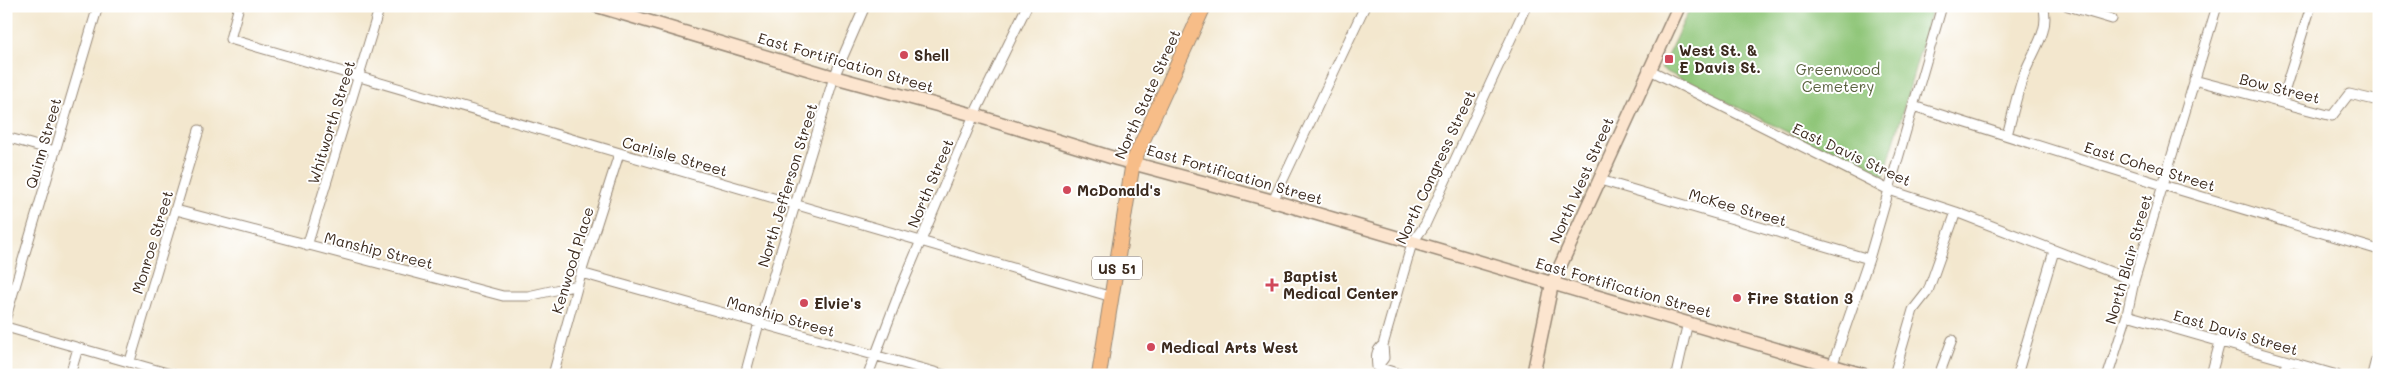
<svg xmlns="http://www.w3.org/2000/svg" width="2385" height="381" font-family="Mali,sans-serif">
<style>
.green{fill:#90c679;stroke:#66784c}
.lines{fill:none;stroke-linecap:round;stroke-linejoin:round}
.street-casing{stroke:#978876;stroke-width:11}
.secondary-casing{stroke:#978876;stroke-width:15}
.primary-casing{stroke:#978876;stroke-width:16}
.street{stroke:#fff;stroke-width:9}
.secondary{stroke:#fce5cf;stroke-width:12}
.primary{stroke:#f7bd88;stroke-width:14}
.poi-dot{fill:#d1495b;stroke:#fff;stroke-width:2}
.labels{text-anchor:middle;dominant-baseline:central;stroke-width:4;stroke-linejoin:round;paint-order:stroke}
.shield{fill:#fff;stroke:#766a62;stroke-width:1}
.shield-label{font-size:14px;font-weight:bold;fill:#3b2a1e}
.poi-label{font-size:15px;font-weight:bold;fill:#3b2a1e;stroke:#fff;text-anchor:start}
.street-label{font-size:15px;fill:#3b2a1e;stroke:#fff}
.park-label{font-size:15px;fill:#59613e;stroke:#fff}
</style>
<rect width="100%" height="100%" fill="#fff"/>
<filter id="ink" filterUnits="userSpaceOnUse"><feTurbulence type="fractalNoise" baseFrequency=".02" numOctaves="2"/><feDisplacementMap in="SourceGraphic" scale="10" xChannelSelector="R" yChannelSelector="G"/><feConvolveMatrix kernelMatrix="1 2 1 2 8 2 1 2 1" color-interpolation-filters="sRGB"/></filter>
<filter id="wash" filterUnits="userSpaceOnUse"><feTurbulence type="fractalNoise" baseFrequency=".0096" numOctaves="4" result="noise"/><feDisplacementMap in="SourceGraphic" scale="20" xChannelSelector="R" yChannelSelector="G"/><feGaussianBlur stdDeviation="1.12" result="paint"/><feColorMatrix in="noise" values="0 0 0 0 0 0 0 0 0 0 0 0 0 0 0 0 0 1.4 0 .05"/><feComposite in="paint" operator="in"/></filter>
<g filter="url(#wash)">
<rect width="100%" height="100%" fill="#f3e7ce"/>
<path class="green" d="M1691 6H1933L1883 180 1661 69Z"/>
</g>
<g filter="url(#ink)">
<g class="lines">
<g class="street-casing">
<path id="street" d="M239 6 230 39 1112 297
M2068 6 2112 19
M1648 69 1889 190 1956 212 2134 281
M2194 80 2332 116 2349 94 2379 101
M2281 102 2311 6
M1913 106 2163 185 2379 250
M2007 135C2013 114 2017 92 2025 72 2033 51 2051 29 2043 6
M6 137 55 151
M1600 180 1869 259
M1273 201 1365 6
M176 210 503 296H528L578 285
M307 246 380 6
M581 273 945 375
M2127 315 2337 375
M6 317 98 6
M6 327 174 375
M130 361 199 130
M1377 367 1384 358 1383 345 1412 243 1425 225 1526 6
M1377 367 1404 375
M1377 367C1376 357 1375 351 1383 345
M70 375 78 348
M553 375 581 273 619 154
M745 375 759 323 834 77 865 6
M868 375 901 288 974 115 1027 6
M1676 375 1688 322
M1829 375 1869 259 1942 6
M1894 375 1913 310 1928 291 1956 212
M1939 375 1952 340
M2017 375 2054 251
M2108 375 2127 315 2134 281 2217 6
M2211 375 2220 342
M2283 375 2287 362
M2372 375 2379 348"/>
</g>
<g class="secondary-casing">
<path id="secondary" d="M597 6 834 77 974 115 1117 159 1273 201 1864 375
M1533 375 1552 284 1679 6"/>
</g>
<g class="primary-casing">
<path id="primary" d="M1099 375 1133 162 1204 6"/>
</g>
<use href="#street" class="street"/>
<use href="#secondary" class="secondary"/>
<use href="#primary" class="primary"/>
</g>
</g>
<g class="poi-dot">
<circle cx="904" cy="55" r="5"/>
<rect x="1664" y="54" width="10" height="10" rx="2.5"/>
<circle cx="1067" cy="190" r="5"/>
<path d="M1269.5 277.5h5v5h5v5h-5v5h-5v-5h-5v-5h5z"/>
<circle cx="1737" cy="298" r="5"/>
<circle cx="804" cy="303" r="5"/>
<circle cx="1151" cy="347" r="5"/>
</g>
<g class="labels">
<rect class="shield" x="1092" y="256.5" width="50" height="23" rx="4"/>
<g class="shield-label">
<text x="1117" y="268">US 51</text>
</g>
<g class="poi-label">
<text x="1679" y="50">West St. &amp;<tspan x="1679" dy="17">E Davis St.</tspan></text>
<text x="914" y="55">Shell</text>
<text x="1077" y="190">McDonald's</text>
<text x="1283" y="276">Baptist<tspan x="1283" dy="17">Medical Center</tspan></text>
<text x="1747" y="298">Fire Station 3</text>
<text x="814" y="303">Elvie's</text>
<text x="1161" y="347">Medical Arts West</text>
</g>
<g class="street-label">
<text transform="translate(846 62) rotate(16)">East Fortification Street</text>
<text transform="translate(2280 88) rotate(14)">Bow Street</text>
<text transform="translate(1147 94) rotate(-66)">North State Street</text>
<text transform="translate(331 122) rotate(-73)">Whitworth Street</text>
<text transform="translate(43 143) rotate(-74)">Quinn Street</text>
<text transform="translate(1852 154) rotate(25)">East Davis Street</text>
<text transform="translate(675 156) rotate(16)">Carlisle Street</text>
<text transform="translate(2150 166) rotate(17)">East Cohea Street</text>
<text transform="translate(1435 167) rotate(-65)">North Congress Street</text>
<text transform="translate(1235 174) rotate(16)">East Fortification Street</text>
<text transform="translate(1581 180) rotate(-66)">North West Street</text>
<text transform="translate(930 183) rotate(-67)">North Street</text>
<text transform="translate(787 185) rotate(-73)">North Jefferson Street</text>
<text transform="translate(1738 207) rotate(16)">McKee Street</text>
<text transform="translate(152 242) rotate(-73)">Monroe Street</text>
<text transform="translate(379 250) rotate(14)">Manship Street</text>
<text transform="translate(2128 259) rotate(-74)">North Blair Street</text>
<text transform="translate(572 260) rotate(-73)">Kenwood Place</text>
<text transform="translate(1624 287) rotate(16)">East Fortification Street</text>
<text transform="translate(781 316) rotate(16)">Manship Street</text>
<text transform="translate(2236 332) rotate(16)">East Davis Street</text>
</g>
<g class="park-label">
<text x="1838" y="69">Greenwood<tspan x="1838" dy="17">Cemetery</tspan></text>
</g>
</g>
<rect width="2385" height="381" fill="none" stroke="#fff" stroke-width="25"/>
</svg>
